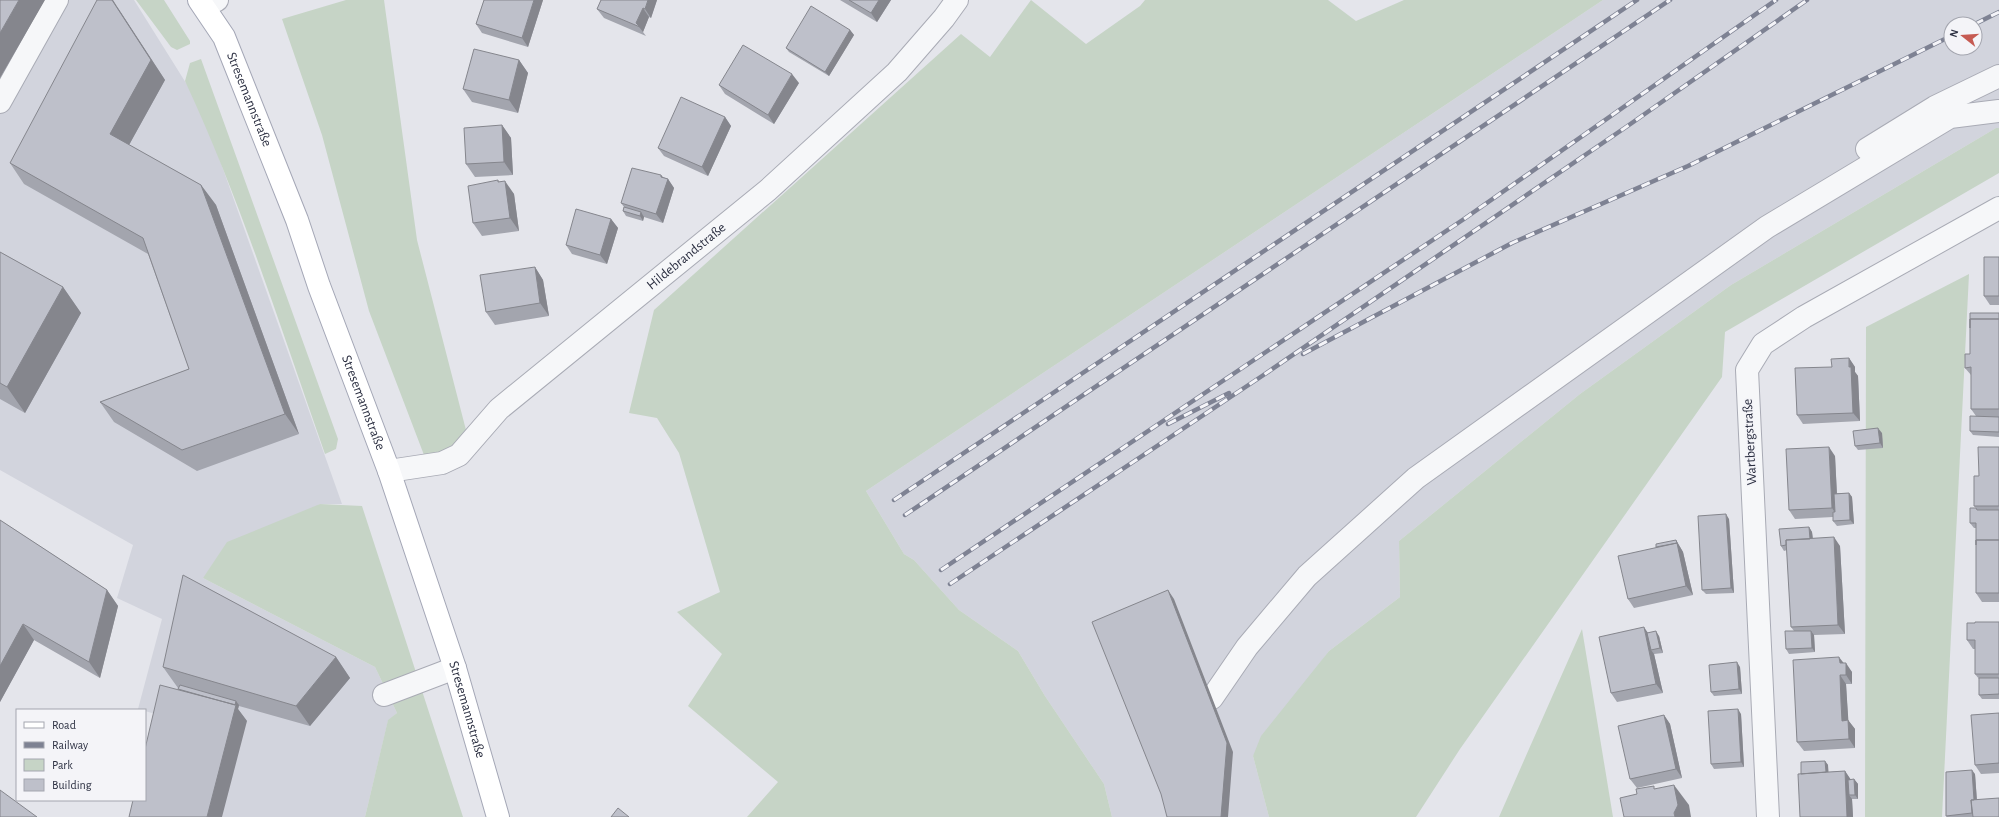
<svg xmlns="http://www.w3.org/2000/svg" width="1999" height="817" font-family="'Alegreya Sans',sans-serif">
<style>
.built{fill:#d2d4dd;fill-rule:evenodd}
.green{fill:#c6d4c6}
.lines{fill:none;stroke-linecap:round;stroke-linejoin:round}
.minor-casing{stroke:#a9abb5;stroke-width:24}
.major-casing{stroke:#a4a7b6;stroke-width:24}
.minor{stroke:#f6f7f9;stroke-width:22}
.major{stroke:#fff;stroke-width:22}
.rail-casing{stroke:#7e8293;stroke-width:4.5}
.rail{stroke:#f4f4f8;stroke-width:3;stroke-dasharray:9;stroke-linecap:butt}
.wall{fill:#a3a5ae}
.shaded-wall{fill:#85868d}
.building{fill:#bec0ca;stroke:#85868d}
.labels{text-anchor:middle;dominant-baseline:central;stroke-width:3;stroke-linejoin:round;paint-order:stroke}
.street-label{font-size:14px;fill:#2c3042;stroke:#f4f4f8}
</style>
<rect width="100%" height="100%" fill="#e4e5eb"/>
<path class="built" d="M0 0H134L201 107 342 504H320L203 578 375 667 397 713 388 721 365 817H135L145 800 159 715 138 709 162 619 117 598 133 545 0 470Z
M1603 0H1999V128H1996L1731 285 1580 394 1399 541 1400 597 1329 651 1253 756 1269 817H1112L1104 784 1045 696 1018 651 959 610 914 560 904 554 866 491ZM1951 24H1975V48H1951Z"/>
<path class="green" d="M136 0H164L190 41V44L177 50 171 47Z
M346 0H384L417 240 467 434 455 451 424 455 369 311 322 135 282 19Z
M1031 0 1086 44 1140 6 1145 0H1328L1356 21 1404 0H1603L866 491 904 554 914 560 959 610 1018 651 1045 696 1104 784 1112 817H747L778 782 688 706 722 654 677 612 720 592 679 453 657 418 629 413 654 310 961 34 990 57Z
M201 59 338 439 336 449 325 454C281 329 241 201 185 81L190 63Z
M1996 128H1999V173L1725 332 1722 377 1460 749 1416 817H1269L1253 756 1261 736 1329 651 1400 597 1399 541 1580 394 1731 285Z
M1969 274 1942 817H1865L1866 327Z
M320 504 362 506 463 817H365L388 720 397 713 375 667 203 578 227 542Z
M1582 629 1613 817H1499Z"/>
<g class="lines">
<g class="minor-casing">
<g id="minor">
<path d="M204 6 217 0"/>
<path d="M0 102 57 0"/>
<path d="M1867 149 1935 107 1999 76"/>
<path id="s1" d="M389 471 442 463 459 455 499 409 768 190 897 72 944 18 957 0"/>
<path d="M384 695 455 668"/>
<path d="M1212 698 1247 647 1307 576 1416 478 1767 227 1950 117 1999 111"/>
<path d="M1768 817 1747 370 1763 344 1804 317 1999 208"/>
</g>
</g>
<g class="major-casing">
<g id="major">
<path id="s2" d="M199 0 224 37 297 220 319 286 389 471 455 668 498 817"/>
</g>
</g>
<use href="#minor" class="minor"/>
<use href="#major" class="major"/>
<g class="rail-casing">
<path id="rail" d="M1975 24 1999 12
M1303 354 1512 243 1688 166 1951 36
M1168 424 1229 393
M894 500 1637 0
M905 515 1670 0
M941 570 1464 219 1776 0
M950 584 1265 374 1629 125 1807 0"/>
</g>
<use href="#rail" class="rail"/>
</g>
<path class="wall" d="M484 0H543L528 47 482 33 476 24Z
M601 0H657L651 18 649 17 643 32 646 36 604 18 597 9Z
M840 0H891L877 22Z
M118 8 165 80 129 145 201 185 216 205 299 434 197 471 114 422 100 402 189 369 148 254 24 184 10 163Z
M850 30 854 35 829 76 789 52 786 48Z
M519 60 528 73 518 113 472 102 463 89Z
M799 83 774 124 725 94 719 85Z
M725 117 731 126 708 176 664 156 658 148Z
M502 125 511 138 513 175 475 177 466 164Z
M661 175 663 177 668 179 674 188 663 223 644 217 643 221 626 216 623 211 624 207 621 203Z
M500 182 514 194 519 231 482 236 473 223Z
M611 219 618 228 607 264 572 254 566 245Z
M0 252 63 287 81 313 25 413 0 399Z
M1999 257V305H1990L1984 296Z
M535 267 543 280 549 316 495 325 486 312Z
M1999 313V437L1973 435 1970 431 1976 416 1971 409V375L1965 368 1970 354Z
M1849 358 1855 367V372L1858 376 1860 421 1803 424 1797 415 1832 367Z
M1882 433 1883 448 1858 450 1855 446Z
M1999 447V602H1982L1976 593V528H1974L1970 523 1976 508 1974 506Z
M1835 456 1837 493H1849L1852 497 1854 524 1837 526 1833 521V517L1795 519 1789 510Z
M1729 519 1734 593 1706 594 1702 590Z
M0 520 107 590 118 606 100 678 34 640 0 702Z
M1809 527 1812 532 1813 538 1840 546 1845 634 1814 635 1815 652 1789 654 1786 649 1794 631 1791 627 1787 550 1784 551 1781 546Z
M1676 540 1683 552 1693 595 1634 608 1628 599 1656 547Z
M1999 622V699H1982L1979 695V679L1975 674V649H1973L1967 640 1975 623Z
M1648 633 1659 636 1663 653 1654 654 1663 693 1617 702 1611 693Z
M336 657 350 678 310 726 239 706 238 709 247 721 178 689 179 688H178L163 667Z
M1843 663 1852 672V684H1846L1848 720 1855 729V748L1804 751 1797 742Z
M1740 667 1742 694 1714 696 1711 692Z
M1999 713V773L1981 774 1975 765Z
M1741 714 1744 767 1714 769 1711 764Z
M1664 715 1670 724 1682 778 1637 788 1630 779Z
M1825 761 1828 765V772L1845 771 1851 780 1854 779 1858 784V799H1852L1853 817H1800L1801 774Z
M1975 774 1977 800 1999 817H1947L1946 816Z"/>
<path class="shaded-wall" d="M19 0H45L0 78V33Z
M112 0H113L118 8 165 80 124 154 110 134Z
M534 0H543L528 47 522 38Z
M648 0H657L651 18 645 9Z
M879 0H891L877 22 871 13Z
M643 8 649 17 643 32 636 23Z
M850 30 854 35 829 76 825 72Z
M519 60 528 73 518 113 509 100Z
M792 74 799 83 774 124 768 115Z
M725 117 731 126 708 176 702 167Z
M502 125 511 138 513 175 504 162Z
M661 175 666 182 668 179 674 188 663 223 656 214Z
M498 180 506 191 505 181 514 194 519 231 510 218Z
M201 185 216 205 299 434 285 414Z
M641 212 644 217 643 221 640 216Z
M611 219 618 228 607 264 600 255Z
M535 267 543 280 549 316 540 303Z
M63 287 81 313 25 413 7 387Z
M1849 358 1855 367V372L1858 376 1860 421 1853 413Z
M1878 428 1882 433 1883 448 1880 443Z
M1829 447 1835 456 1838 517 1832 508Z
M1849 493 1852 497 1854 524 1850 520Z
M1726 514 1729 519 1734 593 1731 588Z
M1809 527 1812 532 1813 543 1810 539Z
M1834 537 1840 546 1845 634 1838 625Z
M1676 540 1683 552 1693 595 1686 586Z
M107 590 118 606 100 678 89 662Z
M1168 590 1174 599 1233 752 1228 817H1221Z
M23 624 34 640 0 702V666Z
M1644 627 1650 636 1651 650 1654 654 1663 693 1656 684Z
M1656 631 1659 636 1663 653 1660 648Z
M1811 631 1814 635 1815 652 1812 648Z
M336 657 350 678 310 726 296 706Z
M1839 657 1846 666 1840 663Z
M1737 662 1740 667 1742 694 1739 689Z
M1846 663 1852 672V684L1846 675Z
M1840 675 1846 684 1849 730 1842 721Z
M236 701 239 705 238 709 247 721 222 817H207L232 713Z
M1738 709 1741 714 1744 767 1741 762Z
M1664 715 1670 724 1682 778 1676 769Z
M1848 720 1855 729V748L1849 739Z
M1825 761 1828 765 1829 778 1826 774Z
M1972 770 1975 774 1978 817 1975 813Z
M1845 771 1851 780 1849 795 1852 799 1853 817H1847Z
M1854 779 1858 784V799L1855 795Z
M1674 785 1689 805 1691 817H1675L1674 813Z"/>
<path class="building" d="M0 0H19L0 33Z
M97 0H112L151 60 110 134 201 185 285 414 182 450 100 402 189 369 143 238 10 163Z
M484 0H534L522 38 476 24Z
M601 0H648L645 9 643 8 636 23 640 27 597 9Z
M849 0H879L871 13Z
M811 6 850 30 825 72 786 48Z
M743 45 792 74 768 115 719 85Z
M474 49 519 60 509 100 463 89Z
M681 97 725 117 702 167 658 148Z
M502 125 504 162 466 164 464 128Z
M632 168 661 175V177L668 179 656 214 621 203Z
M498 180V182L505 181 510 218 473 223 468 186Z
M624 207 641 212 640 216 623 211Z
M576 209 611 219 600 255 566 245Z
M0 252 63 287 7 387 0 383Z
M1984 257H1999V296H1984Z
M535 267 540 303 486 312 480 275Z
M1970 313H1999V319H1970V328Z
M1970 319H1999V409H1971V367L1965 368V354H1970Z
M1849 358V367H1851L1853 413 1797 415 1795 368 1832 367 1831 359Z
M1970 416 1999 417V432L1970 431Z
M1878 428 1880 443 1855 446 1853 431Z
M1829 447 1832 508 1789 510 1786 449Z
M1978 447H1999V506H1974V476H1979Z
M1849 493 1850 520 1833 521V512H1835L1834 494Z
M1970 508H1976L1977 510H1999V540H1976V545V523H1970Z
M1726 514 1731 588 1702 590 1698 516Z
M0 520 107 590 89 662 23 624 0 666Z
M1809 527 1810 539 1786 540V545L1781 546 1779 529Z
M1834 537 1838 625 1791 627 1786 540Z
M1676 540 1677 543 1656 547V544Z
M1976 540H1999V593H1976Z
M1677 543 1686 586 1628 599 1618 556Z
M183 575 336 657 296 706 163 667Z
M1168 590 1227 743 1221 817H1167L1161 794 1092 622Z
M1975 622H1999V674H1975V640H1967V623H1975Z
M1644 627 1656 684 1611 693 1599 637Z
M1656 631 1660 648 1651 650 1647 633Z
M1785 631H1811L1812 648 1786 649Z
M1839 657 1840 663H1846V675H1840L1841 702 1842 721 1848 720 1849 739 1797 742 1793 660Z
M1737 662 1739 689 1711 692 1709 665Z
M1979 678H1999V694L1979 695Z
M160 685 236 705 207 817H129L133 800H145V749Z
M180 685 236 701 235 705 178 689Z
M1738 709 1741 762 1711 764 1708 711Z
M1999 713V763L1975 765 1971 715Z
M1664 715 1676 769 1630 779 1618 726Z
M1825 761 1826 772 1801 774V762Z
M1972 770 1974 800H1971L1972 813 1946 816V772Z
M1845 771 1847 817H1800L1798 774Z
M1854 779 1855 795H1849L1848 780Z
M1674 785 1678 805 1674 813 1675 817H1624L1620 798 1637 794 1636 789 1654 786V789Z
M0 790 37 817H0Z
M1999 798V817H1973L1971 800Z
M618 808 629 817H611Z"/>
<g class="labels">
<g class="street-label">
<text stroke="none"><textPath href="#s2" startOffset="112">Stresemannstraße</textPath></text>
<text stroke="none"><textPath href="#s1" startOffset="375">Hildebrandstraße</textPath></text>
<text stroke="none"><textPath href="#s2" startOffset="436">Stresemannstraße</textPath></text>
<text transform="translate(1750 442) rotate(-93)">Wartbergstraße</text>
<text stroke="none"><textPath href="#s2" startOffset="760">Stresemannstraße</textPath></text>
</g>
</g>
<rect x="16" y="709" width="130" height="92" fill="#f4f4f8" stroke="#a4a6af"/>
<rect x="24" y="722" width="20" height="6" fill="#ffffff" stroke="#a4a6af"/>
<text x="52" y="729" font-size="12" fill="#2c3042">Road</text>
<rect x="24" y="742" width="20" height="6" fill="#7e8293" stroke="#a4a6af"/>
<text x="52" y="749" font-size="12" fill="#2c3042">Railway</text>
<rect x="24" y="759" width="20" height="12" fill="#c6d4c6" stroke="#a4a6af"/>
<text x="52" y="769" font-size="12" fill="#2c3042">Park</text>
<rect x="24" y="779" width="20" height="12" fill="#bec0ca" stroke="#a4a6af"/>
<text x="52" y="789" font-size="12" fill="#2c3042">Building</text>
<g transform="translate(1963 36) rotate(287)"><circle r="19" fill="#f4f4f8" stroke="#a4a6af"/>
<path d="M0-3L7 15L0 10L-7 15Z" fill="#c65b53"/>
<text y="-6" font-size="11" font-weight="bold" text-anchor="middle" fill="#2c3042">N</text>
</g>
</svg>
